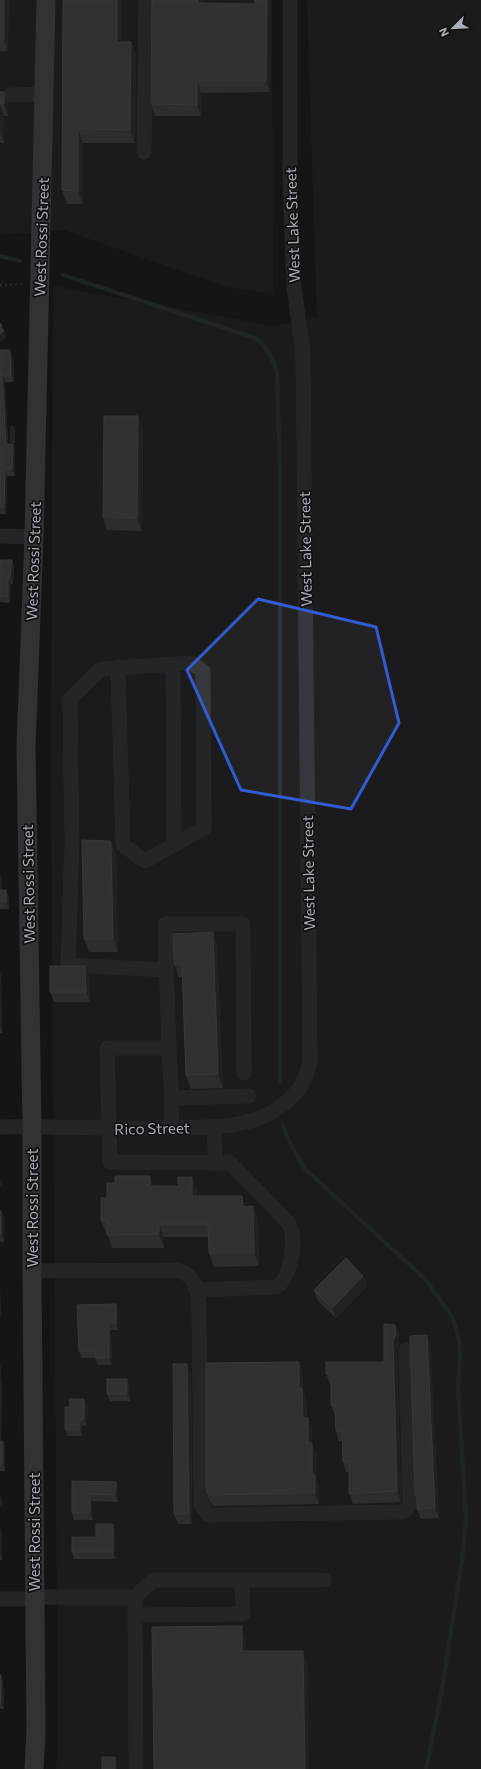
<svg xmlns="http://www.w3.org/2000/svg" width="481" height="1769" font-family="Commissioner,sans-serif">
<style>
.built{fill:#222225}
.water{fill:#2c353c}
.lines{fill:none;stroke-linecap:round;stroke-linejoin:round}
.stream{stroke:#2c353c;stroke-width:4}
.path{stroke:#3d3f44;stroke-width:2.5;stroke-dasharray:2 3;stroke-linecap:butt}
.minor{stroke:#37383d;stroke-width:15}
.major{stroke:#53555c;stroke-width:19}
.wall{fill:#47494d}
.shaded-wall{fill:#2f3033}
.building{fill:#525359;stroke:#5f6168}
.marked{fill:none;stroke:#325cd3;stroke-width:3;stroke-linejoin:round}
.labels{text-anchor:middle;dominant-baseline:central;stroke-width:3.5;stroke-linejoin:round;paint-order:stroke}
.street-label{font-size:15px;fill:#a8adb8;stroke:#111113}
</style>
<rect width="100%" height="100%" fill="#161618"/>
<path class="built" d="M0 0H272L273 294 227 287 64 230 0 235Z
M307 0H481V1769H56L58 1750 51 784 53 286 274 326 317 318Z"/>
<path class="water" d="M12 425 15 427V443H10V427Z"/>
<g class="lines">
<path class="stream" d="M0 256 20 261
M63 275 255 338C268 348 273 358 277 374L280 471V1083
M283 1125 289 1141 304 1168 425 1279 453 1318 459 1340 460 1358 458 1388 466 1520 462 1560 442 1689 426 1769"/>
<path class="path" d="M0 285 25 284"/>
<path class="minor" d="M10 95 45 94
M144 152 146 0
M0 536 34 537
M173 664 174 845
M118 667 123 845 145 861 204 828 203 671 192 663 101 669 70 699 72 844 68 965 167 970
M169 1048 165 924H243L244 1073
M172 1098 249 1096
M0 1127C52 1126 104 1129 156 1128 193 1127 246 1131 277 1109 296 1096 304 1085 310 1063L303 353 294 287 290 175V0
M214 1127 216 1163
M171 1128 172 1098 169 1048H107L110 1162 230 1163 284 1218C287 1221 290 1225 291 1229 296 1242 290 1280 276 1287L198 1290
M32 1271 177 1270C195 1274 198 1291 199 1307L201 1505 209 1515 401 1512 407 1509 410 1504 406 1350
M34 1597H135L136 1769
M135 1597 153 1580H324
M0 1599H34
M135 1615 243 1614 242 1580"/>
<path class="major" d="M34 1769 36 1731 32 1271V1127L26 746 34 537 46 0"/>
</g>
<path class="wall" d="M0 0 8 51 0 52Z
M63 0H122L121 42H131L136 55 135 143H83V204H67L62 190Z
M152 0H203L202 3 255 4 270 92 201 93V116H155L151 104Z
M0 92H4L8 104V116H4V143H0Z
M0 350 13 357 14 382H5L8 444 15 451V476H7L6 514H0Z
M143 429 142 531 107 530 103 517Z
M0 560H12L14 567 13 584H11L10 603 0 602Z
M116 854 118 952H89L84 939Z
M0 876 2 881V890L9 897V909H0Z
M217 946 223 1088 191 1089 186 1075 182 977H179L174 964Z
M85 966 89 976 90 1002H54L50 992Z
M0 973 1 977 2 1033H0Z
M192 1177 197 1191V1196L246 1207 258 1220 259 1266 214 1267 209 1253V1237H164V1248H112L107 1233H106L101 1220 107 1198 154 1186H178Z
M0 1211H1L4 1218V1242H0Z
M363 1276 367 1286 336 1318 318 1301 314 1290Z
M116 1304 118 1311V1330H111L112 1365H98L95 1358H81L79 1351Z
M395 1325 399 1335V1344L397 1350 401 1502 353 1504 349 1494V1472H346L343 1462 342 1441H339L336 1431 335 1415 331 1405V1384H330L326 1374 384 1362Z
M430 1346 439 1518 421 1519 417 1509V1500L415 1495Z
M0 1362 2 1392 1 1441H3L5 1448V1471H0Z
M299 1362 303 1373V1389L306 1399 307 1418 312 1429V1444L316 1454V1479L319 1486V1504L213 1506 210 1502 206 1491Z
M187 1364 191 1374 192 1524H178L174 1514Z
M127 1379 129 1386 130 1401H110L107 1394Z
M87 1406V1426H82V1436H68L65 1429Z
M72 1481 116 1482 118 1489V1502L92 1501 93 1520H74L72 1513Z
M0 1528 2 1533V1560H0Z
M115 1531V1559H74L72 1552 96 1537Z
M0 1675H1L3 1682 4 1709H0Z"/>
<path class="shaded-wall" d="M4 0H9L8 51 4 40Z
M117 0H122L121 55 117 42Z
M198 0H203L202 15 198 3Z
M267 0H271L270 92 266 81Z
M131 42 136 55 135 143 130 130Z
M197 81 201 93V116L197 105Z
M4 92 8 104V116L4 104Z
M0 104 4 116V143L0 133Z
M78 129 83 143V204L78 191Z
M2 326 6 338 0 342 1 327Z
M10 350 13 357 14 382 11 375Z
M2 375 5 382 8 451 6 444Z
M138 416 143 429 142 531 137 518Z
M13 444 15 451V476L12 469Z
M5 469 7 476 6 514 4 507Z
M12 560 14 567 13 584 10 577Z
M8 577 11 584 10 603 8 596Z
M111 841 116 854 118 952 113 939Z
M0 876 2 881V897L0 891Z
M6 890 9 897V909L6 902Z
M213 932 217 946 223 1088 218 1074Z
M85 966 89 976 90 1002 86 992Z
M0 973 1 977 2 1033 0 1026Z
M150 1176 155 1189 150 1186Z
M192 1177 197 1191V1209L192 1196Z
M0 1180 2 1185 0 1187Z
M242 1196 247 1209 243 1207Z
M253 1206 258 1220 259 1266 254 1253Z
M1 1211 4 1218V1242L1 1234Z
M159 1224 164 1237V1248L159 1234Z
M363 1276 367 1286 336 1318 332 1308Z
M0 1289 1 1305V1317L0 1314Z
M116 1304 118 1311V1330L116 1323Z
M109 1323 111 1330 112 1365 109 1358Z
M395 1325 399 1335V1344L397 1350 401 1502 397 1491 393 1340Z
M427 1335 430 1346 439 1518 435 1508Z
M0 1362 2 1392 1 1448 0 1444Z
M299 1362 303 1373V1389L306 1399 307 1429 303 1418 299 1388Z
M187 1364 191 1374 192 1524 189 1514Z
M127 1379 129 1386 130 1401 127 1394Z
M84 1399 87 1406V1426L84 1419Z
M308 1418 312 1429V1444L316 1454V1479L319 1486V1504L315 1493 308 1443Z
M80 1419 82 1426V1436L80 1429Z
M3 1441 5 1448V1471L3 1464Z
M116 1482 118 1489V1502L115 1495Z
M90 1494 92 1501 93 1520 90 1513Z
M1 1496 3 1503 0 1506V1497Z
M113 1524 115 1531V1559L113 1552Z
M0 1528 2 1533V1560L0 1555Z
M242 1626 246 1639 247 1665 242 1651Z
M303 1651 308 1664 309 1769H305Z
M1 1675 3 1682 4 1709 1 1702Z
M115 1757 117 1764V1769H115Z"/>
<path class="building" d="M0 0H4V40H0Z
M63 0H117V42H131L130 130 78 129V191L62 190Z
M152 0H198V3L255 4V0H267L266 81H197V105L151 104Z
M0 92H4V104H0Z
M0 323 2 326 1 327 4 331 0 334Z
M0 350H10L11 375H2L6 444H13L12 469H5L4 507H0Z
M104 416H138L137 518 103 517Z
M0 560H12L10 577H8V596H0Z
M82 840 111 841 113 939H84Z
M0 890H6V902H0Z
M213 932 218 1074 186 1075 182 964H174L173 934Z
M50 966H85L86 992H50Z
M115 1176H150V1186H178V1177H192V1196H242L243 1207 253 1206 254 1253H209L208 1224H159V1234L107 1235V1220H101V1198H107V1183H115Z
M0 1211H1V1234H0Z
M346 1258 363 1276 332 1308 314 1290Z
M116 1304V1323H109V1358H95V1351H79L77 1305Z
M384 1324 395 1325 396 1334 393 1340 397 1491 349 1494V1462H343L342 1431H336L335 1405H331V1374H326V1362H384Z
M427 1335 435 1508 417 1509V1495H415L410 1336Z
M299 1362V1388H302L303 1418H308V1443H312V1475H315V1493L209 1495 206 1491V1363Z
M173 1364H187L189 1514H174Z
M107 1379H127V1394H107Z
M69 1399H84V1419H80V1429H65V1407H70Z
M0 1441H3V1464H0Z
M72 1481 116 1482 115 1495 90 1494V1513H72Z
M96 1524H113V1552H72V1537H96Z
M242 1626V1651H303L305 1769H154L152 1627Z
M0 1675H1V1702H0Z
M102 1757H115V1769H102Z"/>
<path d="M0 0H481V1769H0ZM258 599 376 627 399 723 351 809 241 790 187 670Z" fill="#161618" fill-opacity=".55" fill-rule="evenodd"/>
<path class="marked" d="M258 599 376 627 399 723 351 809 241 790 187 670Z"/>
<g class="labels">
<g class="street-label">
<text transform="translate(292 225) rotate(-92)">West Lake Street</text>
<text transform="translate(41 237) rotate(-88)">West Rossi Street</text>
<text transform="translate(305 549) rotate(-91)">West Lake Street</text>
<text transform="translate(33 561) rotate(-88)">West Rossi Street</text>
<text transform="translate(308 873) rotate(-91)">West Lake Street</text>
<text transform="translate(28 884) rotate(-91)">West Rossi Street</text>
<text transform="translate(152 1128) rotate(-1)">Rico Street</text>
<text transform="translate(32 1208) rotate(-90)">West Rossi Street</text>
<text transform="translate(34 1532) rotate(-90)">West Rossi Street</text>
</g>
</g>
<g transform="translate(453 28) rotate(246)" stroke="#111113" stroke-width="3" paint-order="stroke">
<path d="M0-3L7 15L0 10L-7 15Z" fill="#a8adb8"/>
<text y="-6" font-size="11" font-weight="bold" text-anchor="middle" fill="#a8adb8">N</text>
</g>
</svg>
